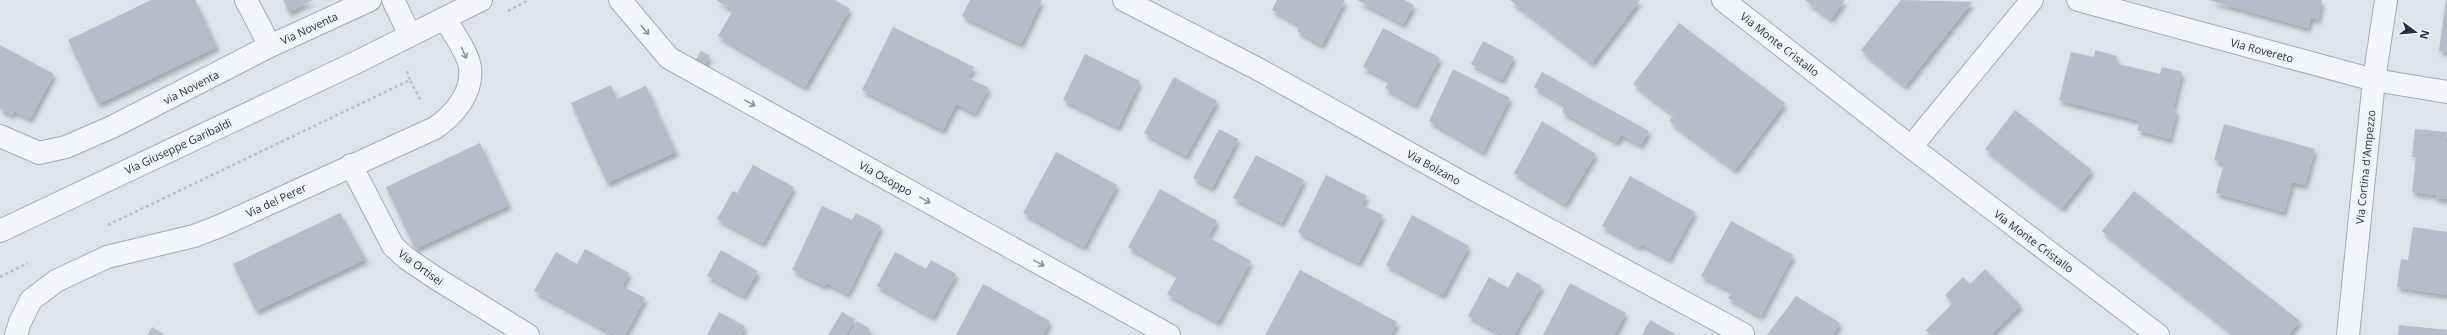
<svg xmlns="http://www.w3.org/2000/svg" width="2447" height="335" font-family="'Open Sans',sans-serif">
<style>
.building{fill:#b7bcc9;filter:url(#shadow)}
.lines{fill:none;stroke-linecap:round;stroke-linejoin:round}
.minor-casing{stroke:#a5a9b5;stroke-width:24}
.tertiary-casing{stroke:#a5a9b5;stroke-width:24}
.path{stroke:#babec6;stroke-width:2.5;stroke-dasharray:3 3;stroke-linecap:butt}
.minor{stroke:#f3f5f8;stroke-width:22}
.tertiary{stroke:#f3f5f8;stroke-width:22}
.oneway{stroke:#8d929e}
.labels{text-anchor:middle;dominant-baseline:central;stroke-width:4;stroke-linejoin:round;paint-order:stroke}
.street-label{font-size:11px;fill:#272f44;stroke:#f0f3f8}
</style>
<defs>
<filter id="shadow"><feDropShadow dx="2.5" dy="4.5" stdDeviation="2" flood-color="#0004"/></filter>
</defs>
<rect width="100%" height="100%" fill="#e0e3ea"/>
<path class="building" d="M151 0H195L217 47 98 104 68 40Z
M283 0H313L289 12Z
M716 0H835L850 9 805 87 718 36 733 10Z
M970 0H1042L1021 44 962 16Z
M1277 0H1345L1322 45 1297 31 1300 25 1272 10Z
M1357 0H1404L1414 5 1403 24Z
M1510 0H1640L1592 63Z
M1805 0H1845L1831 19Z
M1901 0 1972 2 1905 86 1861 50Z
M2208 0H2322L2318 20 2311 17 2308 28Z
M2446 0H2447V52L2439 51Z
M1679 23 1785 103 1735 170 1669 121 1674 115 1633 84Z
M893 27 974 67 968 78 989 88 975 113 956 104 943 130 862 90Z
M1383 28 1440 58 1415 105 1385 88 1389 80 1363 67Z
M1483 41 1514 57 1502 80 1471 64Z
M0 45 54 74 30 119 14 111 12 115 0 109Z
M2095 50 2117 56 2115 63 2160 74 2162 67 2182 72 2173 109 2177 110 2170 139 2137 130 2140 121 2059 100 2071 52 2094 57Z
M701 51 710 56 704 66 695 61Z
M1085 54 1140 81 1118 127 1063 100Z
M1453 69 1510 98 1483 152 1429 121Z
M1542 72 1649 131 1641 145 1621 135 1617 142 1562 112 1565 105 1534 87Z
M1174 77 1217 101 1186 156 1144 133Z
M611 85 617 99 646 86 676 152 607 183 571 103Z
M2015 110 2092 170 2062 208 1985 149Z
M1542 121 1596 154 1565 204 1514 173Z
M2224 124 2315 149 2305 185 2292 182 2284 212 2216 193 2224 163 2214 160Z
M1219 129 1238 139 1212 188 1193 178Z
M2415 129 2447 132 2445 146H2447V199L2436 198V195L2412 192 2416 157H2412Z
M480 143 509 205 415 249 386 187Z
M1056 152 1117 185 1084 247 1023 213Z
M1256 155 1304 180 1282 223 1233 198Z
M753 165 794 187 763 243 717 219 733 191 737 193Z
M1326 175 1367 196 1362 205 1383 215 1359 263 1298 232Z
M1630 176 1695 212 1669 259 1641 244 1640 247 1602 226Z
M1160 189 1217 221 1208 237 1251 261 1218 322 1167 294 1178 275 1128 247Z
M2134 191 2300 321 2288 335H2235L2102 231Z
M822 206 852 220 856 213 881 226 848 294 827 283 825 286 792 270Z
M340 213 366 259 256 311 233 264Z
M1412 215 1469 246 1443 295 1386 265Z
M1731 221 1793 255 1761 316 1728 298 1732 291 1701 276Z
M2413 227 2447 232V295L2397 287 2401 259 2408 260Z
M585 249 629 273 622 286 645 298 625 335H615L534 291 556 252 577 264Z
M721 250 758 271 744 296 707 276Z
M895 252 926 269 931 260 956 274 933 317 877 286Z
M1985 269 2021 305 1992 334 1994 335H1931L1926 330 1953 303 1945 295 1963 277 1970 284Z
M1300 270 1397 322 1391 335H1265Z
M1517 272 1542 286 1514 335H1503L1468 316 1489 277 1508 288Z
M1570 283 1626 313 1614 335H1543Z
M983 284 1050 321 1043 335H956Z
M1796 296 1840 323 1833 335H1767Z
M719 312 745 326 740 335H707Z
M842 312 855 319 846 335H828Z
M1650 320 1677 335H1642Z
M857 321 870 329 867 335H849Z
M2399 325 2447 330V335H2398Z
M152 327 165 335H147Z"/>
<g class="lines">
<g class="minor-casing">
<path id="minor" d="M246 0 270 46
M393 0 410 35
M620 0 669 58 1169 335
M1124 0 1258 69 1477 191 1743 334
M1723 0 1911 147 2158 335
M2078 0 2374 80 2447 92
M0 136 39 153 66 147 112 127 270 46 370 0
M1911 147 2032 0
M351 165 393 246 406 258 434 277 528 335
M16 335 20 322 31 300 56 281 107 257 194 236 220 226 435 128C454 115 473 93 470 68 469 54 452 31 445 19
M2348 335 2374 80 2386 0"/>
</g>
<g class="tertiary-casing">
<path id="tertiary" d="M0 231 357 62 481 0"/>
</g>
<path class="path" d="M508 11 529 0
M407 71 410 80
M108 225 410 80 421 101
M0 277 28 263"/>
<use href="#minor" class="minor"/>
<use href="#tertiary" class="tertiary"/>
</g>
<defs><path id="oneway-shaft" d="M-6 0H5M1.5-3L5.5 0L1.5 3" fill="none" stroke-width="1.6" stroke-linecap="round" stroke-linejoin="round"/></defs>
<g class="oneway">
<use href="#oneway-shaft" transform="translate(645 30) rotate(50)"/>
<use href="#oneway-shaft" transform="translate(464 53) rotate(65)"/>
<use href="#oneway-shaft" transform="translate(750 103) rotate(29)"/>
<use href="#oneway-shaft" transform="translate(925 200) rotate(29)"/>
<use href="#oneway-shaft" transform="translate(1039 263) rotate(29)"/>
</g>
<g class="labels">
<g class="street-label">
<text transform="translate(309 28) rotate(-25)">Via Noventa</text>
<text transform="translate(1780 44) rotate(38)">Via Monte Cristallo</text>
<text transform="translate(2262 50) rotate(15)">Via Rovereto</text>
<text transform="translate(191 87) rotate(-27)">via Noventa</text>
<text transform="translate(178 146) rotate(-25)">Via Giuseppe Garibaldi</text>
<text transform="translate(1434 167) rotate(29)">Via Bolzano</text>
<text transform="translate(2365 167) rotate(-84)">Via Cortina d'Ampezzo</text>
<text transform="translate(886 178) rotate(29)">Via Osoppo</text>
<text transform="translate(276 200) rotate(-25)">Via del Perer</text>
<text transform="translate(2034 241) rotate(37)">Via Monte Cristallo</text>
<text transform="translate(421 267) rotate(36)">Via Ortisei</text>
</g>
</g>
<g transform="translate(2415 32) rotate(106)" stroke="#f0f3f8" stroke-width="3" paint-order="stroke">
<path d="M0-3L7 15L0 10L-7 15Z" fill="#272f44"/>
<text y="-6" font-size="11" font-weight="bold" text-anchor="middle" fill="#272f44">N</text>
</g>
</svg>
